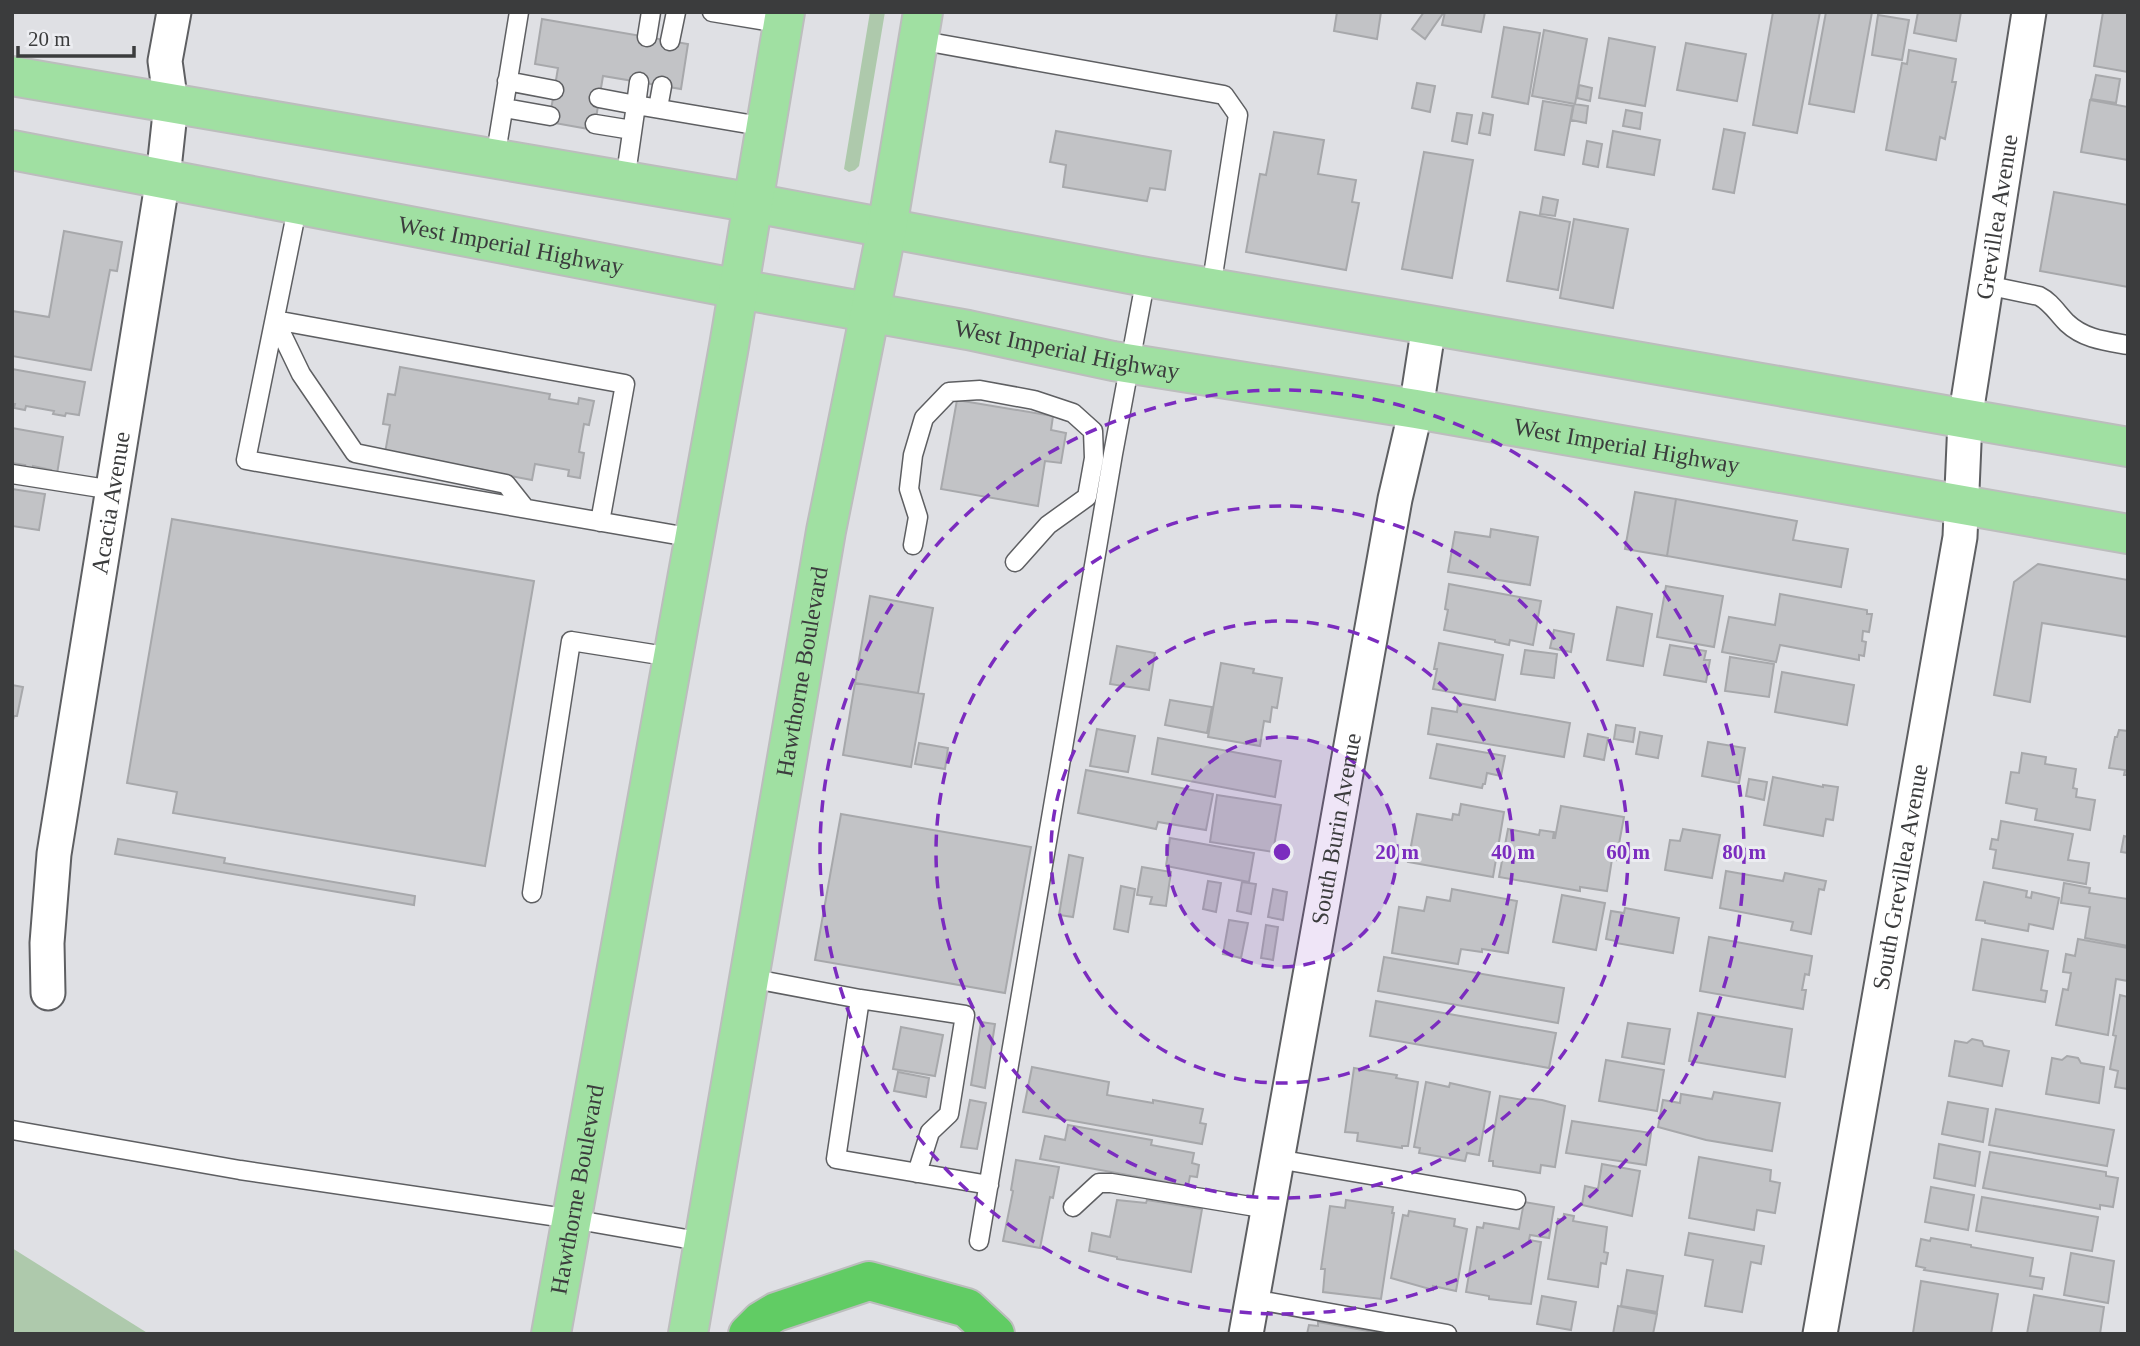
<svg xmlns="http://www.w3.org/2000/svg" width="2140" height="1346" font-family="'Times New Roman',serif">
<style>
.green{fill:#aec9ac}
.building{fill:#c2c3c6;stroke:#a7a8ab;stroke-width:2}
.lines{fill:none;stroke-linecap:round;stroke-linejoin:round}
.service-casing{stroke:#5e5f62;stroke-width:21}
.minor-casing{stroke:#5e5f62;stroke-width:37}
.primary-casing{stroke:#bcbdbd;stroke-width:42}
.motorway-casing{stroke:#bcbdbd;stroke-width:42}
.service{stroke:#fff;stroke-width:18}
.minor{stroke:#fff;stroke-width:33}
.primary{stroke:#a0e0a2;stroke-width:38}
.motorway{stroke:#61cc64;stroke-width:38}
.ring{fill:none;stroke:#7b2cbf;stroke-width:3.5;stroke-dasharray:12 9}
.labels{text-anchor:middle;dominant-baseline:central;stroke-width:6;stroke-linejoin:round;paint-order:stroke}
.street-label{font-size:24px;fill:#3b3c3d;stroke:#ecedf1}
.centre{fill:#7b2cbf;stroke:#ecedf1;stroke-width:3.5}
.ring-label{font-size:21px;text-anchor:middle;font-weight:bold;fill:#7b2cbf;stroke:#ecedf1;stroke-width:6;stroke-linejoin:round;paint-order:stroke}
</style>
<rect width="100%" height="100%" fill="#dfe0e4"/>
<path class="green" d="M870 12H885L859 166 855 170 849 172 844 169Z
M12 1248 149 1334H12Z"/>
<path class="building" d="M1337 12H1381L1377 39 1334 31Z
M1424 12H1444L1425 39 1412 29Z
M1445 12H1485L1481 32 1442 25Z
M1773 12H1820L1797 133 1753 125Z
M1826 12H1872L1854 112 1809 104Z
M1918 12H1961L1956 41 1914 33Z
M2103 12H2128V72L2094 66Z
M1878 15 1909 20 1902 60 1872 55Z
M542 19 688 44 681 89 603 76 594 130 549 122 558 68 535 64Z
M1504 27 1540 33 1528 104 1492 97Z
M1544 30 1587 39 1575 104 1532 96Z
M1609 38 1655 47 1645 106 1599 98Z
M1686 43 1746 54 1737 101 1677 90Z
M1909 50 1956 59 1952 82H1956L1945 139 1940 137 1936 160 1886 150 1902 63 1907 64Z
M2096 75 2120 79 2116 103 2091 99Z
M1417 83 1435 86 1430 112 1412 108Z
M1579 85 1592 88 1590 101 1577 98Z
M2090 100 2128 107V160L2081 152Z
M1543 101 1573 106 1564 155 1535 150Z
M1574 104 1588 106 1586 123 1571 120Z
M1626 110 1642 113 1640 129 1623 126Z
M1457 113 1472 115 1467 144 1452 141Z
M1483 113 1493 115 1490 135 1479 133Z
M1724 129 1745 133 1734 193 1713 189Z
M1056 131 1171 151 1165 190 1150 188 1147 201 1063 187 1066 165 1050 162Z
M1613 131 1660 140 1654 175 1607 167Z
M1274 132 1324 140 1318 174 1356 180 1352 202 1359 203 1346 270 1246 252 1260 174 1266 175Z
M1587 141 1602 144 1598 167 1583 164Z
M1424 152 1473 160 1452 278 1402 269Z
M2054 192 2128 205V287L2040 271Z
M1543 197 1558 200 1555 216 1540 214Z
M1520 212 1570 222 1558 290 1507 281Z
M1574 219 1628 229 1613 308 1560 298Z
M64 231 122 242 117 271 110 270 91 370 12 356V311L49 317Z
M400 367 550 394 549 399 578 404 579 398 594 401 589 425 584 424 579 452 584 453 580 478 568 476 569 470 535 464 532 480 385 453 390 425 383 424 388 394 395 395Z
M12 369 85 382 79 415 66 413 65 416 53 414 54 411 26 406 25 410 14 408 15 404H12Z
M957 400 1053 416 1051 430 1066 433 1061 463 1045 461 1038 506 941 489Z
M12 428 63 437 57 474 50 473 51 470 33 466V470L24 468 25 465 12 463Z
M12 489 45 494 39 530 12 526Z
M1635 492 1676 499 1667 556 1625 549Z
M1676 499 1797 521 1793 540 1848 549 1841 587 1667 556Z
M172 519 534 581 485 866 173 813 177 792 127 783Z
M1491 529 1538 537 1530 585 1448 572 1455 532 1490 537Z
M2038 564 2128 580V637L2042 623 2030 702 1994 695 2014 582Z
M1449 584 1541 601 1533 645 1510 640 1509 645 1495 642V640L1444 630 1448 610 1445 609Z
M1666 586 1723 596 1714 647 1657 637Z
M1780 594 1867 610V614H1872L1869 632 1863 631 1862 641 1866 642 1864 656 1859 655V660L1780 645 1776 662 1722 652 1729 617 1775 625Z
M870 596 933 608 918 693 855 683Z
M1617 607 1652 614 1643 666 1607 660Z
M1554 630 1574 634 1571 652 1550 648Z
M1439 643 1503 655 1495 700 1433 689 1437 669H1434Z
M1670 645 1706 651 1704 660H1710L1706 682 1664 675Z
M1117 646 1155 653 1149 690 1110 684Z
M1525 650 1557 654 1554 678 1521 674Z
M1730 657 1774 664 1769 697 1725 691Z
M1221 663 1254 669 1253 673 1282 678 1277 708 1272 707 1270 722 1264 721 1260 746 1208 737Z
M1782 672 1854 685 1847 725 1775 712Z
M855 683 924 694 911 767 843 755Z
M12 685 23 687 17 716H14L12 724Z
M1170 700 1212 707 1207 733 1165 725Z
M1458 703 1570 723 1564 757 1428 734 1432 708 1457 712Z
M1616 725 1635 728 1633 742 1614 739Z
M1097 729 1135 736 1128 772 1090 766Z
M2119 730 2128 731V775H2124L2125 770 2109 768 2115 737H2117Z
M1640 732 1662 736 1658 758 1636 754Z
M1588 734 1608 738 1604 760 1584 756Z
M1158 738 1281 761 1275 797 1152 774Z
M1708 742 1745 748 1739 783 1702 776Z
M919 743 948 748 945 769 915 764Z
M1437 744 1505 756 1501 776 1487 773 1485 784H1483L1482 788 1430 778Z
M2022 753 2046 757 2045 764 2076 769 2073 788 2077 789 2076 797 2095 800 2090 830 2035 820 2037 809 2006 803 2011 772 2019 773Z
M1086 770 1213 794 1206 830 1158 822 1156 829 1078 813Z
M1773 777 1823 787V785L1838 787 1833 820 1826 819 1823 836 1764 825Z
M1749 779 1767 782 1764 800 1746 796Z
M1217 795 1281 805 1273 852 1210 842Z
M1461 804 1504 812 1493 877 1408 862 1417 814 1452 820 1453 814 1459 815Z
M1561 806 1624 817 1616 860 1612 859 1607 891 1580 887V891L1499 877 1508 829 1539 835 1540 830 1554 832 1553 838H1555Z
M841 814 1031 847 1005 993 815 960Z
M2001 821 2073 834 2068 860 2089 863 2086 884 1993 868 1996 850 1990 849 1992 839 1998 840Z
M1683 829 1720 835 1712 878 1665 870 1670 840 1680 841Z
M2124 836 2128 837V853L2121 852Z
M1170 838 1254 853 1249 882 1166 866Z
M118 839 225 858 224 863 415 896 414 905 115 854Z
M1069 855 1083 858 1073 917 1059 915Z
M1142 867 1171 872 1166 906 1150 904 1152 897 1137 895Z
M1726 871 1783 881 1785 873 1826 881 1824 890 1819 889 1811 934 1791 930 1793 922 1720 908Z
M1208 881 1221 883 1216 912 1203 909Z
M1242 882 1256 884 1251 914 1237 911Z
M1984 882 2027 891 2026 897 2031 898 2032 892 2059 898 2053 929 2029 924 2028 931 1985 923V921L1976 920Z
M2064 883 2090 888 2089 893 2128 899V946L2085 938 2090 907 2061 903Z
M1121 886 1135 889 1128 932 1114 929Z
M1273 889 1287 892 1283 920 1268 917Z
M1452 889 1517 901 1508 953 1482 949V952L1461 949 1458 964 1392 953 1399 907 1424 911 1427 897 1450 901Z
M1562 895 1605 903 1596 950 1553 942Z
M1625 908 1679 918 1673 953 1616 943V941L1606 939 1611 911 1624 913Z
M1229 920 1248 923 1241 958 1223 954Z
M1266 925 1278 927 1273 960 1261 958Z
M1709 937 1812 956 1809 975 1805 974 1802 990H1806L1803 1009 1700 991Z
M1982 939 2048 951 2041 990 2047 991 2045 1002 1973 990Z
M2078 939 2128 948V981L2116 979 2108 1035 2056 1025 2063 989 2068 990 2071 973 2063 972 2066 954 2075 956Z
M1384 957 1564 988 1558 1023 1378 991Z
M2120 995 2128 997V1089L2115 1087 2118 1071 2110 1069 2116 1036 2113 1035Z
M1376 1001 1556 1033 1549 1068 1370 1036Z
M1698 1013 1792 1029 1785 1077 1689 1061Z
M981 1022 995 1024 985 1088 971 1085Z
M1628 1023 1670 1029 1664 1064 1622 1057Z
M901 1027 943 1035 935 1076 893 1069Z
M1972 1039 1982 1041 1984 1046 2009 1051 2002 1086 1949 1076 1955 1041 1967 1043Z
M2067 1056 2078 1058 2081 1063 2104 1067 2099 1103 2046 1094 2052 1058 2062 1060Z
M1606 1060 1664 1070 1657 1111 1599 1101Z
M1032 1067 1109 1082 1107 1095 1153 1103V1100L1203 1109 1200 1123 1206 1124 1202 1144 1023 1112Z
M1354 1068 1397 1075 1396 1078 1418 1082 1408 1146H1402V1148L1357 1141 1358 1133 1345 1132Z
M898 1072 929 1078 926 1097 894 1091Z
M1426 1082 1449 1087 1450 1083 1490 1092 1479 1155 1467 1153 1465 1161 1419 1153 1420 1148 1414 1147Z
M1714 1092 1780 1103 1772 1151 1706 1140 1658 1127 1663 1100 1680 1103 1681 1094 1712 1099Z
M1500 1096 1523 1100 1524 1098 1542 1100 1565 1106 1555 1167 1541 1165 1540 1173 1493 1166V1161H1489Z
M970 1100 986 1103 977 1149 961 1147Z
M1948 1102 1988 1109 1983 1142 1942 1134Z
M1996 1109 2114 1130 2107 1166 1989 1145Z
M1572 1121 1651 1133 1646 1165 1566 1153Z
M1068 1125 1152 1140 1151 1145 1194 1153 1192 1163 1199 1165 1197 1177 1190 1176 1188 1186 1040 1159 1045 1136 1065 1140Z
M1939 1144 1980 1152 1975 1186 1934 1178Z
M1990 1152 2106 1172V1176L2118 1178 2113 1207 2100 1205V1209L1983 1188Z
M1699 1157 1771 1170 1770 1181 1780 1183 1775 1213 1757 1210 1754 1230 1689 1218Z
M1016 1160 1059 1167 1053 1198 1050 1197 1040 1248 1003 1241 1013 1191 1011 1190Z
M1602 1164 1640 1171 1632 1216 1582 1205 1585 1186 1598 1189Z
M1931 1187 1974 1195 1968 1230 1925 1222Z
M1982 1197 2098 1217 2092 1251 1976 1231Z
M1117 1200 1146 1203 1147 1200 1202 1209 1191 1272 1117 1259V1257L1089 1251 1092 1233 1110 1237Z
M1346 1200 1393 1207 1392 1213H1394L1381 1299 1323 1292 1325 1269H1321L1330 1206 1345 1208Z
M1524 1202 1554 1207 1549 1238 1530 1235 1529 1240 1541 1242 1531 1304 1489 1299V1296L1466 1292 1477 1227 1483 1228 1484 1223 1519 1229Z
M1409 1211 1455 1219 1454 1226 1467 1229 1456 1291 1433 1286V1290L1391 1278 1403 1215 1408 1216Z
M1564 1214 1574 1216 1573 1221 1607 1227 1604 1252 1608 1253 1606 1264 1601 1263 1598 1287 1548 1279 1558 1219 1563 1220Z
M1689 1233 1764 1246 1761 1264 1751 1262 1742 1312 1705 1306 1713 1260 1685 1255Z
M1931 1238 1971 1245V1247L2033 1258 2030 1276 2044 1278 2042 1289 1924 1270 1925 1268 1916 1266 1921 1239 1930 1241Z
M2071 1253 2114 1261 2108 1303 2064 1295Z
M1627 1270 1663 1276 1657 1312 1621 1306Z
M1921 1281 1998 1294 1991 1334 1913 1333Z
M2034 1295 2104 1307 2100 1334H2027Z
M1542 1296 1576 1302 1571 1330 1537 1324Z
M1618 1306 1657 1314 1653 1334H1613Z
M1318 1322 1385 1334H1307L1309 1325 1318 1326Z"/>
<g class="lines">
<g class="service-casing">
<path id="service" d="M712 12 784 24
M647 37 651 12
M918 40 1224 95 1238 115 1211 288
M670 41 676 12
M507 81 554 90
M599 98 636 105 639 82
M504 108 550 116
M658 108 662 86
M595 124 632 130
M495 159 519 12
M625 181 636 105 766 127
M298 204 246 460 694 538
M1986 285 2039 296C2051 302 2057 313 2067 323 2084 339 2105 341 2128 345
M275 320 625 384 600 522
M275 320 301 374 355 453 506 484 525 508
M12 474 113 490
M913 545 918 517 909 489 913 455 924 418 949 392 980 390 1034 400 1073 413 1093 431 1094 458 1087 497 1048 525 1015 562
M532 893 571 641 672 657
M749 978 860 999 836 1159 989 1185
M860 999 965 1015 949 1114 930 1132 917 1173
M12 1130 240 1170 572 1219 704 1242
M1277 1159 1516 1200
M1073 1207 1099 1183H1111L1268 1209
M979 1241 1113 454 1146 277
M1252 1299 1447 1334"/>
</g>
<g class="minor-casing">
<g id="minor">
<path id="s1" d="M48 993 47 943 54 854 163 178 171 104 165 61 174 12"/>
<path id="s2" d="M1246 1334 1395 499 1416 409 1429 325"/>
<path id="s3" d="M1820 1334 1960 537 1965 420 2029 12"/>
</g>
</g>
<g class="primary-casing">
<g id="primary">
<path d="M12 76 754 203 1146 277 1429 325 2128 447"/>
<path id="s4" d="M12 150 739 289 968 330 1113 361 1416 409 2128 534"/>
<path id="s5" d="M551 1334 729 346 785 12"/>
<path id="s6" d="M688 1334 826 531 887 228 923 12"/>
</g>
</g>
<g class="motorway-casing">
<path id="motorway" d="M748 1334 761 1321 776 1312 869 1281 967 1308 995 1334"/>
</g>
<use href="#service" class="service"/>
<use href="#minor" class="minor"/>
<use href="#primary" class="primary"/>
<use href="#motorway" class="motorway"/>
</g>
<circle cx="1282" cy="852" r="115" fill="#7b2cbf" fill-opacity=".12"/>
<g class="ring">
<circle cx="1282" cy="852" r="115"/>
<circle cx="1282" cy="852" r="231"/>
<circle cx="1282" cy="852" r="346"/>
<circle cx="1282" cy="852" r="462"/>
</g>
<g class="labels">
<g class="street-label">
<text stroke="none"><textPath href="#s3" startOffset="1132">Grevillea Avenue</textPath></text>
<text stroke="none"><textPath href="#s4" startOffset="508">West Imperial Highway</textPath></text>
<text stroke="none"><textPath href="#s4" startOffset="1074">West Imperial Highway</textPath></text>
<text stroke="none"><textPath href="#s4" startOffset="1642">West Imperial Highway</textPath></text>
<text stroke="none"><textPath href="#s1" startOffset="495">Acacia Avenue</textPath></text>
<text stroke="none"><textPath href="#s6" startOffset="672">Hawthorne Boulevard</textPath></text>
<text stroke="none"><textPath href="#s2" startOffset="513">South Burin Avenue</textPath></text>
<text stroke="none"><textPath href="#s3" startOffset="464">South Grevillea Avenue</textPath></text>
<text stroke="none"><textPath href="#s5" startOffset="147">Hawthorne Boulevard</textPath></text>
</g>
</g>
<circle cx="1282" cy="852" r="10" class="centre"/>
<g class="ring-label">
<text x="1397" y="859">20 m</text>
<text x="1513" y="859">40 m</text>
<text x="1628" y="859">60 m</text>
<text x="1744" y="859">80 m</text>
</g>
<rect width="2140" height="1346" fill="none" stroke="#3b3c3d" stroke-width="28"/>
<path d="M18 46v10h116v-10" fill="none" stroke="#3b3c3d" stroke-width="3.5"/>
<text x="28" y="46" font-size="21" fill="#3b3c3d" stroke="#ecedf1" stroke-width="5" paint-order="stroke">20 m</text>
</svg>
